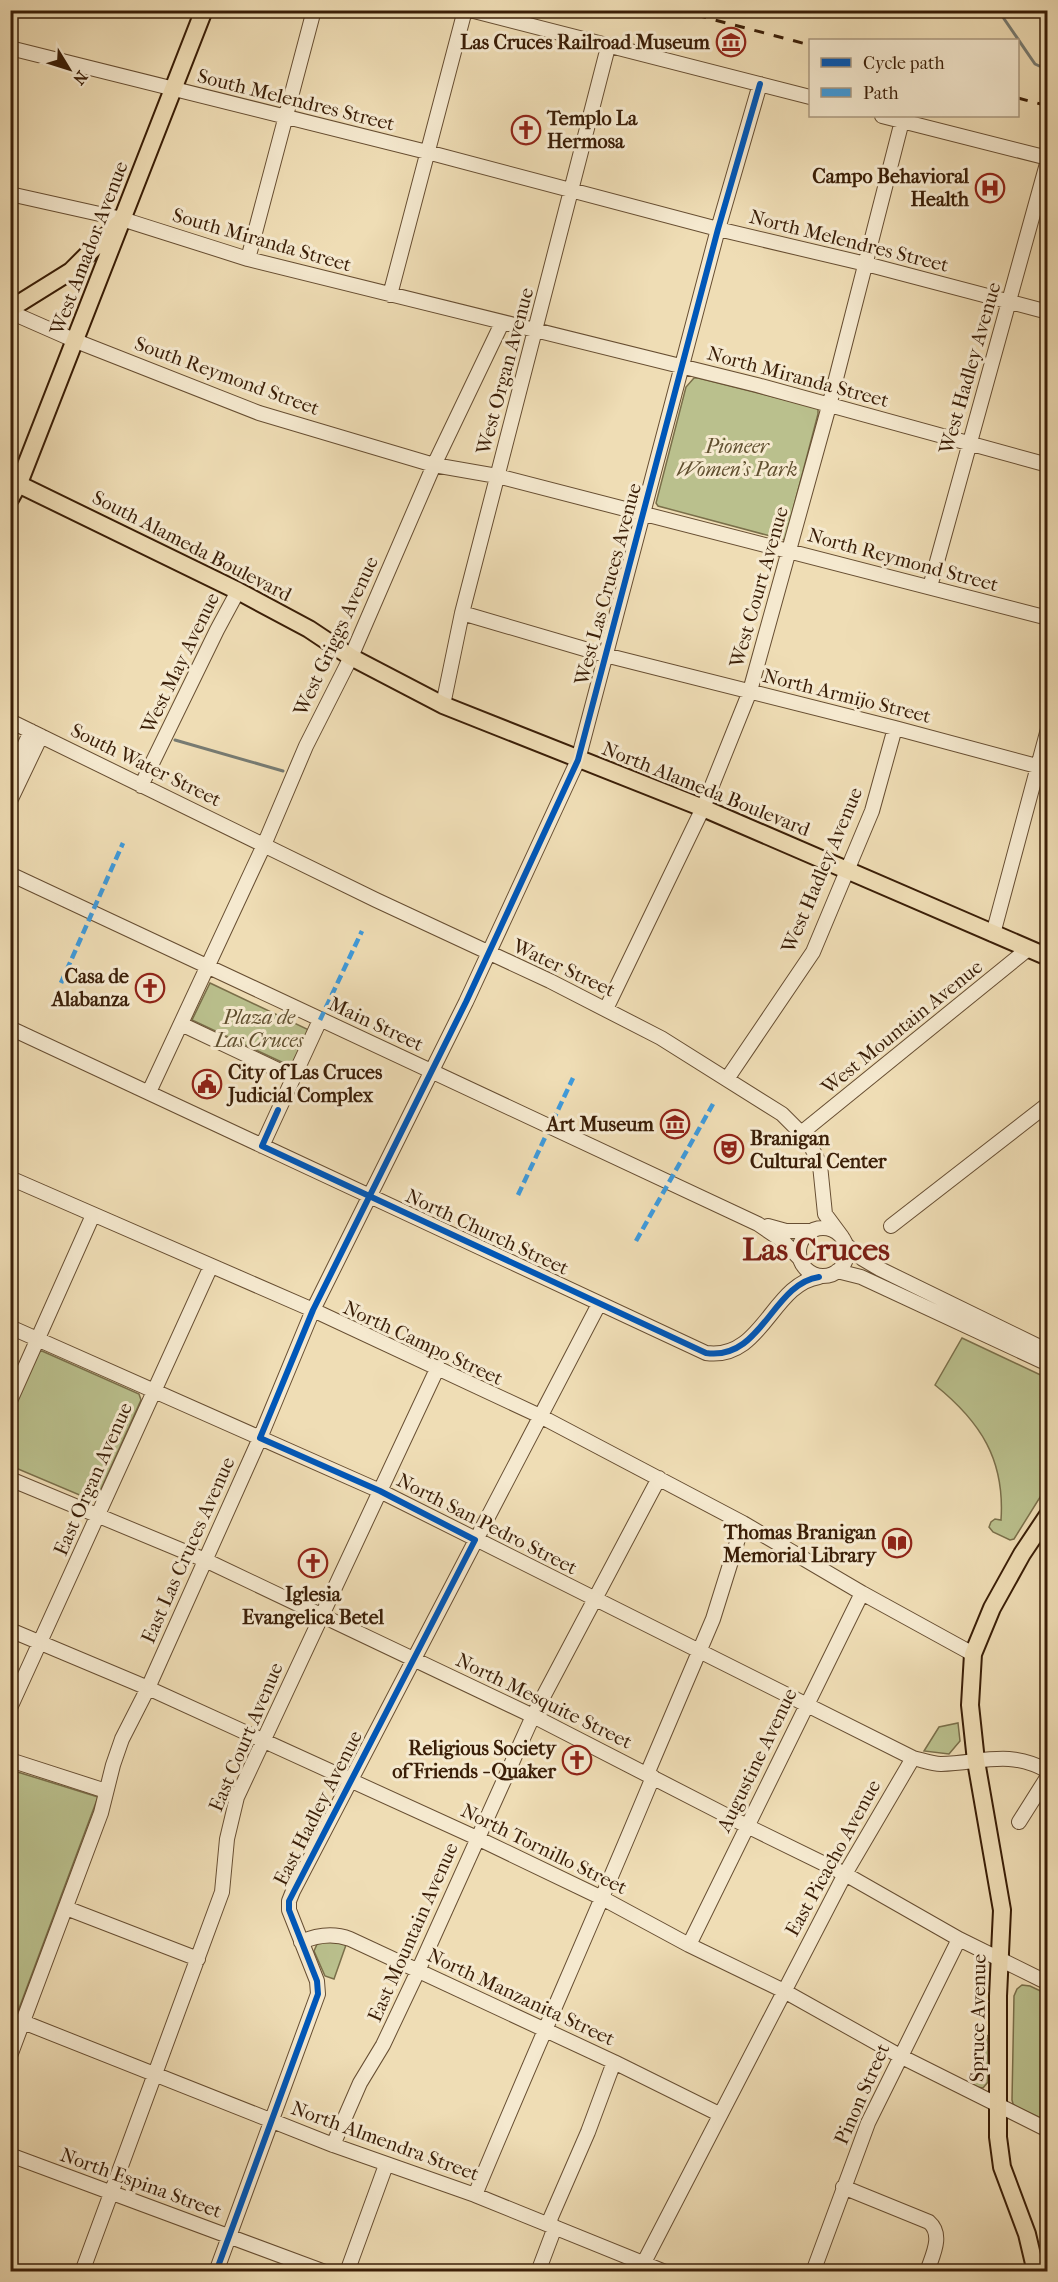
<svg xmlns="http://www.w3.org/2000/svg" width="1058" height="2282" font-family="'IM FELL French Canon',serif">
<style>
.green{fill:#bac08d;stroke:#7a6f4a;stroke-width:1.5}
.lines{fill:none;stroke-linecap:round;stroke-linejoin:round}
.stream{stroke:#777b72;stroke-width:3}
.minor-casing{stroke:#674e32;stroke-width:16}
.major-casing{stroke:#3a1e07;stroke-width:20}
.minor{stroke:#f5e9cf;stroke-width:14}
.major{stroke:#efddb5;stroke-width:16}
.rail{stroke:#3a1e07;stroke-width:3;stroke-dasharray:10 10;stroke-linecap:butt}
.quiet{stroke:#3e9bdd;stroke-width:4.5;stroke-dasharray:9 4.5;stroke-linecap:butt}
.cycleway-casing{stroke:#f5e9cf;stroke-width:10}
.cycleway{stroke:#0057b8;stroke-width:6}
.labels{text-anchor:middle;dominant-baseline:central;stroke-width:6;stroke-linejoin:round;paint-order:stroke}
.poi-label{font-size:20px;font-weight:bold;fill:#3a1e07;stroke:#f5e9cf;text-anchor:end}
.street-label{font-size:20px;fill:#3a1e07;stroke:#f5e9cf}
.park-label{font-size:20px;font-style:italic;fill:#604f2f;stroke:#f5e9cf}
.town-label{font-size:32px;font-weight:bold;fill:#7a1f14;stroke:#f5e9cf}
</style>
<rect width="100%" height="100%" fill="#efddb5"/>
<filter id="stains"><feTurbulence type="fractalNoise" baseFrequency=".00333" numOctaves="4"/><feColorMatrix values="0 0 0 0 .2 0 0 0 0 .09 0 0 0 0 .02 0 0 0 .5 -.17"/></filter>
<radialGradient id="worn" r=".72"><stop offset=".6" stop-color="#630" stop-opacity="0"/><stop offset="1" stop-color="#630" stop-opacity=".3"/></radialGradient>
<path class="green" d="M694 378H698L818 408V414L785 540 658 506 656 503 686 387Z
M210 983 309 1030 292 1064 288 1065 192 1020Z
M962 1338 1047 1378V1486L1014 1539 1010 1540 993 1532 989 1527 991 1522 995 1519 1001 1520C1005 1460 981 1422 935 1385Z
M42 1351 139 1394 141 1400 97 1498 89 1499 11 1466V1414L38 1352Z
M958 1723 960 1741 949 1754 924 1751 939 1727Z
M11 1770 98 1797 11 2030Z
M318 1942H337L346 1945 334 1979 325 1976 314 1951Z
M1022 1985 1030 1986 1047 1994V2121L1017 2107 1013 2104 1012 2100 1014 1996 1017 1989Z
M988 2035V2082L983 2088 977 2087 967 2082Z"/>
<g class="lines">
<path class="stream" d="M998 10 1035 64 1048 70
M175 740 283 771"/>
<g class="minor-casing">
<path id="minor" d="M470 10 810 97
M10 48 427 152 718 229 866 264 1048 312
M882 116 1048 158
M10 194 122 219 248 259 757 385 1048 465
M248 259 314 10
M390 295 465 10
M10 312 76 341 259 413 434 465 497 476 1048 618
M930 587 1048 160
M462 613 605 655 895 728 1048 769
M443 705 462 613 608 47
M10 721 376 900 550 981 661 1038 782 1114 808 1140 820 1165 825 1214 842 1237
M10 777 31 731
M141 786 217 630 238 591
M10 801 41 736
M10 874 758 1224 783 1241 800 1259
M993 934 1048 729
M606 1009 703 808 750 691 829 406 902 121
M181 1024 293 1077
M10 1028 706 1353C762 1361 772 1284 819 1277
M727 1079 813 952 872 811 895 728
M149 1092 264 845 306 746 351 657 434 465 502 323
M800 1134 1028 949
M262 1146 320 1020
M10 1178 313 1310 540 1416 743 1523 862 1593 973 1654
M768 1226 786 1231H811
M891 1226 1048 1104
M799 1252a24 24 0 1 1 48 0a24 24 0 1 1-48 0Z
M845 1244 863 1259 880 1269 1048 1351
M837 1271 861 1277 1048 1364
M10 1327 380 1491 913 1758
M10 1401 93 1215
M10 1479 205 1560 533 1716 747 1826 845 1874 959 1939 1048 1983
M10 1630 148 1688 477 1838 602 1898 689 1945 784 1991 900 2056 1048 2130
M10 1708 211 1266
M10 1760 106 1791
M647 1774 713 1619 743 1523
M1019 1822 1048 1776
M66 1908 198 1959
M301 1942C317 1935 334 1933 350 1939L614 2062 719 2114
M689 1945 862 1593
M23 2022 333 2145 475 2195 665 2272
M10 2056 101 1813 113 1765 122 1739 148 1688 260 1438 313 1310 466 1002 578 760 718 229 760 84
M333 2145 360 2083 383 2045 418 1971 533 1716 659 1478
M10 2155 325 2272
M843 2187 929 2222C944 2235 932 2256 927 2272
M475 2195C533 2055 595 1917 653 1777
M548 2224 588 2132 614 2062
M82 2272 222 1892 227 1839 237 1797 438 1367
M216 2272 318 1994 317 1981 289 1910V1901L293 1891 599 1304
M347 2272 386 2165
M538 2272 555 2227
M639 2272 845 1874 913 1758C922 1760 932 1764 941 1764 982 1763 1008 1749 1048 1771
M813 2272 868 2123 959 1939"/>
</g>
<g class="major-casing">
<path id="major" d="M10 309 71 271 118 224
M10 480 238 591 309 629 351 657 443 705 703 808 1048 957
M10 499 19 483 204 10
M1036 2272 1027 2234 1002 2167 998 2137V1996L1002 1910 976 1761 970 1705 973 1654 992 1608 1022 1554 1048 1515"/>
</g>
<use href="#minor" class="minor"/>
<use href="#major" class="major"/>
<path class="rail" d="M677 10 810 45
M1018 98 1048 106"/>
<path class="quiet" d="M61 983 123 843
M320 1020 362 931
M518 1195 573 1078
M636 1241 713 1104"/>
<g class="cycleway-casing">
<path id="cycleway" d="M278 1110 262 1146 706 1353C762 1361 772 1284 819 1277
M216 2272 318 1994 317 1981 289 1910V1901L475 1540 380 1491 260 1438 313 1310 466 1002 578 760 718 229 760 84"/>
</g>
<use href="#cycleway" class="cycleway"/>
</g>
<defs>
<g id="museum-ring" transform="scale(1.5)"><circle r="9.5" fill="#f5e9cf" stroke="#8f2418" stroke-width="1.5"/><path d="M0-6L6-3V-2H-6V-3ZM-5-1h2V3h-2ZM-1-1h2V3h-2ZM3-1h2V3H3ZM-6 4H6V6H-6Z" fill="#8f2418"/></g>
<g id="church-ring" transform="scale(1.5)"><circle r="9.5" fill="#f5e9cf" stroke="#8f2418" stroke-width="1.5"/><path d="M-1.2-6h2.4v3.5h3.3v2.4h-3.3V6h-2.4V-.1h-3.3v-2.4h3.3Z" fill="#8f2418"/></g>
<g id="hospital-ring" transform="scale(1.5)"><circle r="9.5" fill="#f5e9cf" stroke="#8f2418" stroke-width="1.5"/><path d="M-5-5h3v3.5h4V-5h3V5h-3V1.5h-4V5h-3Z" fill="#8f2418"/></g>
<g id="civic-ring" transform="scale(1.5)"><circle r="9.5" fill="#f5e9cf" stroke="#8f2418" stroke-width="1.5"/><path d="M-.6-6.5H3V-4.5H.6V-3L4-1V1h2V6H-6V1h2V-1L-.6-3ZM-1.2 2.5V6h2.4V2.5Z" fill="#8f2418"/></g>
<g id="theatre-ring" transform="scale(1.5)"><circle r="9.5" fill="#f5e9cf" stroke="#8f2418" stroke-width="1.5"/><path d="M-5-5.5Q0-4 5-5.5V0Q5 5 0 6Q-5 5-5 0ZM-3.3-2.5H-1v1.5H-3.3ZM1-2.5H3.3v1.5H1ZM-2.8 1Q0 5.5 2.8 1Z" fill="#8f2418"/></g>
<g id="library-ring" transform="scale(1.5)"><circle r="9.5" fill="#f5e9cf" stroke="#8f2418" stroke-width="1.5"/><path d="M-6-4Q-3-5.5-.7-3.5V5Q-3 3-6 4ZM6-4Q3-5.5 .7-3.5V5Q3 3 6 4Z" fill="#8f2418"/></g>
</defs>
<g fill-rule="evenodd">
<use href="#museum-ring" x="731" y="42"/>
<use href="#church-ring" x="526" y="130"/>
<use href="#hospital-ring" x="990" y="188"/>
<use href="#church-ring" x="150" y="988"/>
<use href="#civic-ring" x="207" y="1084"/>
<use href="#museum-ring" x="675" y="1124"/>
<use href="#theatre-ring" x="729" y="1149"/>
<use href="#library-ring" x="897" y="1543"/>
<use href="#church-ring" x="313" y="1563"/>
<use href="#church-ring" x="577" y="1760"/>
</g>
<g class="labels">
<g class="poi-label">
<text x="710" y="42">Las Cruces Railroad Museum</text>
<text x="547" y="118" text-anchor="start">Templo La<tspan x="547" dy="23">Hermosa</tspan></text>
<text x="969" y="176">Campo Behavioral<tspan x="969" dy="23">Health</tspan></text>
<text x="129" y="976">Casa de<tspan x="129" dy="23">Alabanza</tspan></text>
<text x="228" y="1072" text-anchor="start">City of Las Cruces<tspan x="228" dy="23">Judicial Complex</tspan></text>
<text x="654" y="1124">Art Museum</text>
<text x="750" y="1138" text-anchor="start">Branigan<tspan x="750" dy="23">Cultural Center</tspan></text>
<text x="876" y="1532">Thomas Branigan<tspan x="876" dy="23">Memorial Library</tspan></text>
<text x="313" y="1594" text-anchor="middle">Iglesia<tspan x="313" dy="23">Evangelica Betel</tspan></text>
<text x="556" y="1748">Religious Society<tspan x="556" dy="23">of Friends - Quaker</tspan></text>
</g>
<g class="street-label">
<text transform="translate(296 100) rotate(14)">South Melendres Street</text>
<text transform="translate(262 240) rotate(16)">South Miranda Street</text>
<text transform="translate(849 241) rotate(14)">North Melendres Street</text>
<text transform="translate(89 248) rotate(-69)">West Amador Avenue</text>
<text transform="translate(970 368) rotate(-74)">West Hadley Avenue</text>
<text transform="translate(505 371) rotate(-75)">West Organ Avenue</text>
<text transform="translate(227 376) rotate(20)">South Reymond Street</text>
<text transform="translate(798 377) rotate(15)">North Miranda Street</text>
<text transform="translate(192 546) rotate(27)">South Alameda Boulevard</text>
<text transform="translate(903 560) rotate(15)">North Reymond Street</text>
<text transform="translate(608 584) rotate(-75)">West Las Cruces Avenue</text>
<text transform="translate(759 587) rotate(-74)">West Court Avenue</text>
<text transform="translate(336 636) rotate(-65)">West Griggs Avenue</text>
<text transform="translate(180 663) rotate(-64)">West May Avenue</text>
<text transform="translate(847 696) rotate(14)">North Armijo Street</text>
<text transform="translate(146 765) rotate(26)">South Water Street</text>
<text transform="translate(706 789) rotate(22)">North Alameda Boulevard</text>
<text transform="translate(822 870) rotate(-67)">West Hadley Avenue</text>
<text transform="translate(564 968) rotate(25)">Water Street</text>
<text transform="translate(376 1024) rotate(25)">Main Street</text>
<text transform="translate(902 1027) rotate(-39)">West Mountain Avenue</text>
<text transform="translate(487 1232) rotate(25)">North Church Street</text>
<text transform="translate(423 1343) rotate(25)">North Campo Street</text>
<text transform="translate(93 1479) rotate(-66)">East Organ Avenue</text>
<text transform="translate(487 1524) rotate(27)">North San Pedro Street</text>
<text transform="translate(188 1550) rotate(-66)">East Las Cruces Avenue</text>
<text transform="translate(544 1701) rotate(26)">North Mesquite Street</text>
<text transform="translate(246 1737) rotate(-67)">East Court Avenue</text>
<text transform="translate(757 1760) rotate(-64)">Augustine Avenue</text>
<text transform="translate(318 1808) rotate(-63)">East Hadley Avenue</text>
<text transform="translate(544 1849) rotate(26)">North Tornillo Street</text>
<text transform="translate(833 1858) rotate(-61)">East Picacho Avenue</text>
<text transform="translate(413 1932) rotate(-66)">East Mountain Avenue</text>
<text transform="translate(521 1997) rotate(25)">North Manzanita Street</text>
<text transform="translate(978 2018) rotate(-89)">Spruce Avenue</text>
<text transform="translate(862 2094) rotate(-66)">Pinon Street</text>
<text transform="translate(385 2141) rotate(20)">North Almendra Street</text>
<text transform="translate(141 2183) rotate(20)">North Espina Street</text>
</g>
<g class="park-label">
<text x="737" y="446">Pioneer<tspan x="737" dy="23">Women's Park</tspan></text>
<text x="259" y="1017">Plaza de<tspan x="259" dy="23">Las Cruces</tspan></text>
</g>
<g class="town-label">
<text x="816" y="1249">Las Cruces</text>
</g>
</g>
<rect width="1058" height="2282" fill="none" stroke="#efddb5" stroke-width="36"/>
<rect x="12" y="12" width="1034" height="2258" fill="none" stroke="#3a1e07" stroke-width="3"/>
<rect x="18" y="18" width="1022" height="2246" fill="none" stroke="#3a1e07" stroke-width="1.5"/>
<rect x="809" y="39" width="210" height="78" fill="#f5e9cf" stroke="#aa987f" stroke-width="1.5"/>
<rect x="821" y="58" width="30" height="9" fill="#0057b8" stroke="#aa987f" stroke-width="1.5"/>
<text x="863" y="69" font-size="18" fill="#3a1e07">Cycle path</text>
<rect x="821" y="88" width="30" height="9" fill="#3e9bdd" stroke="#aa987f" stroke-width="1.5"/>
<text x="863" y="99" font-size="18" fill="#3a1e07">Path</text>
<g transform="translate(69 69) rotate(128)" stroke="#f5e9cf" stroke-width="4.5" paint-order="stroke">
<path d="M0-4.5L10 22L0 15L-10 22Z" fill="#3a1e07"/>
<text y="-9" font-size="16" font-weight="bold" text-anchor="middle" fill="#3a1e07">N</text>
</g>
<rect width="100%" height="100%" filter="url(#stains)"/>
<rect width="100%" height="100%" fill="url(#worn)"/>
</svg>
